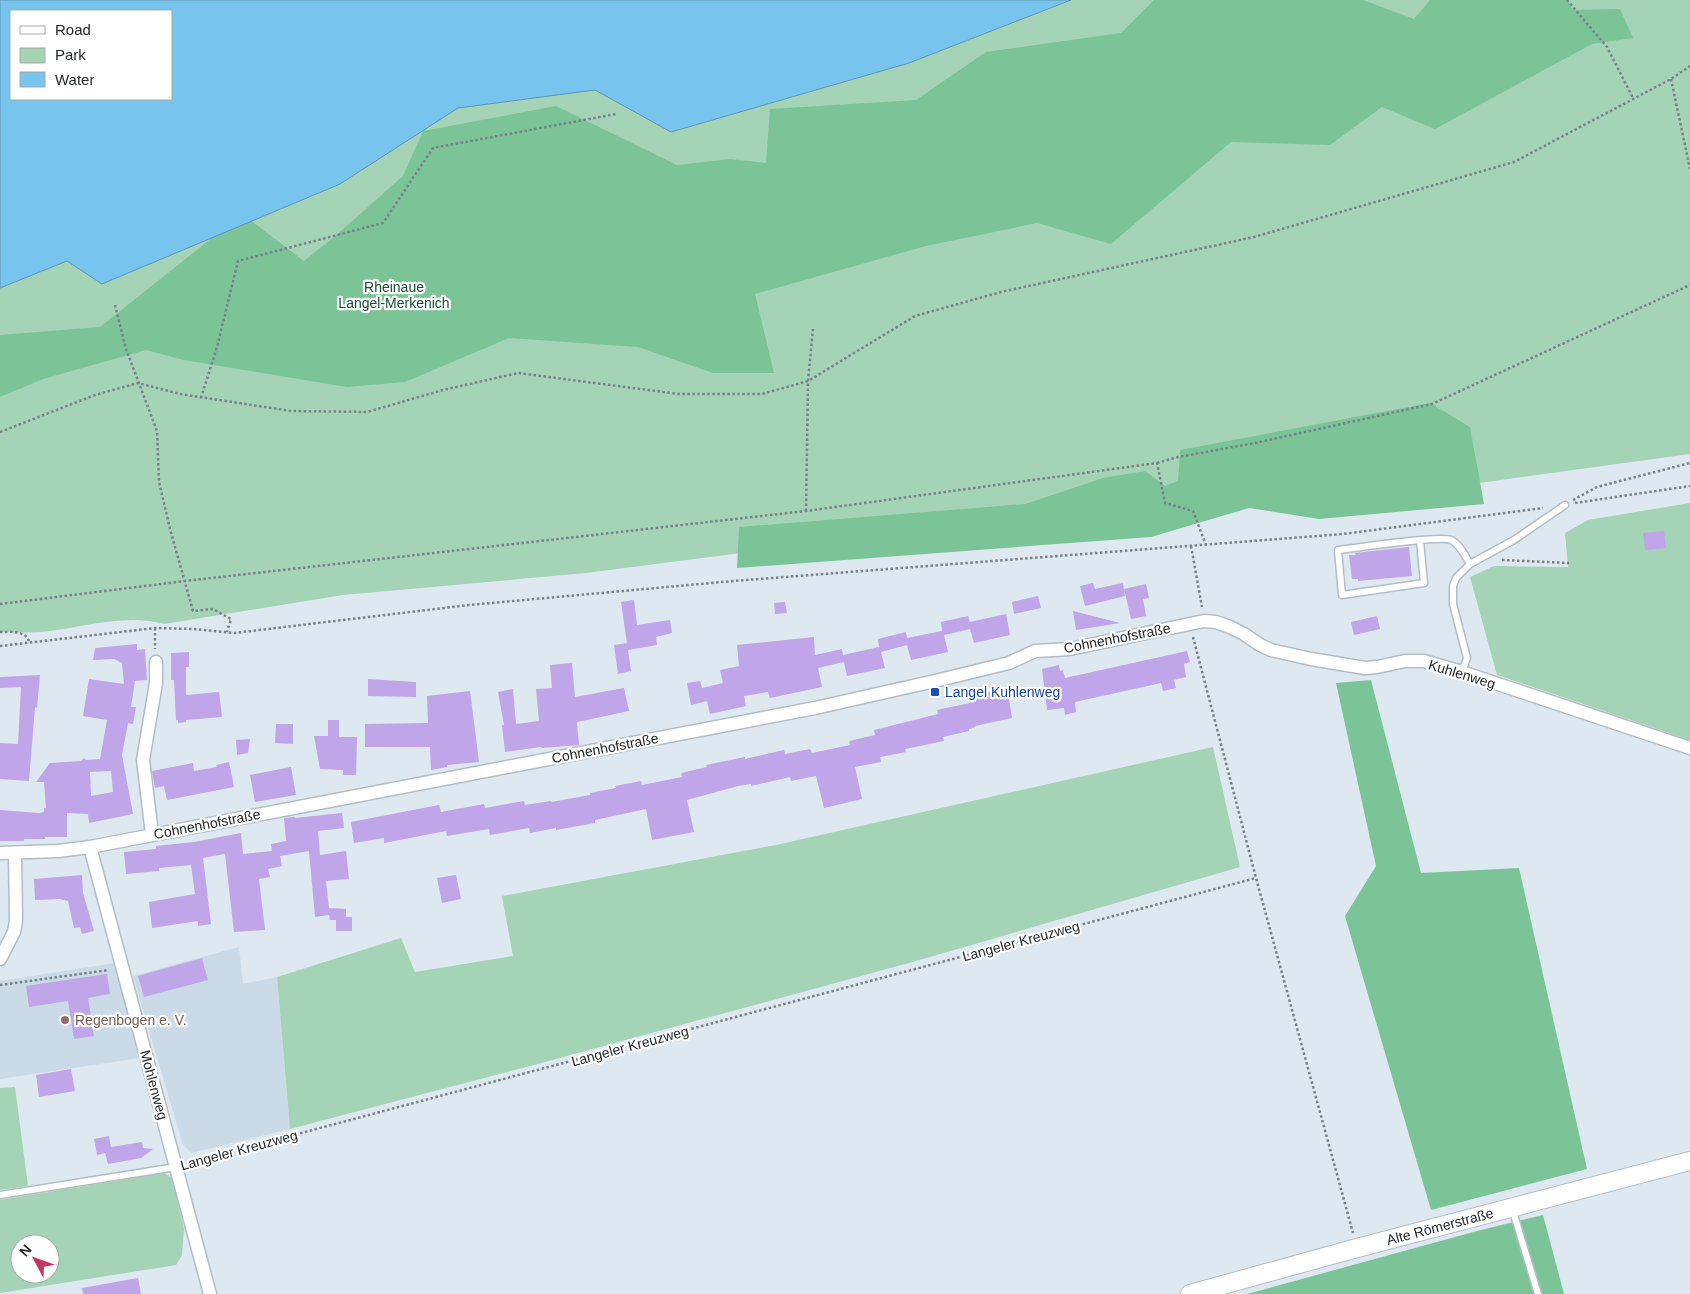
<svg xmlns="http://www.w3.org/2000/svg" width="1690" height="1294" font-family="Arial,sans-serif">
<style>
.built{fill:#cadae7}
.green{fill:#a5d3b6;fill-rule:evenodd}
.forest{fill:#7bc498}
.water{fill:#77c4ee;stroke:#5e95b4;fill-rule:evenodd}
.building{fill:#c0a5e8;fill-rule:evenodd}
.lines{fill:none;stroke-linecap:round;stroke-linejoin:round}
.lane-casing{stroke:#b3bdc5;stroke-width:9}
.street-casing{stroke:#b3bdc5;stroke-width:15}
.secondary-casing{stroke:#b3bdc5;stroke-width:20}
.path{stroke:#798086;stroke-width:2.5;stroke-dasharray:2.5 2.5;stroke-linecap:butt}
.lane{stroke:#fff;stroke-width:6}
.street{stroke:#fff;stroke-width:12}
.secondary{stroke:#fff;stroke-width:18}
.transit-dot{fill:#1a4fb4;stroke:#fff;stroke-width:2}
.education-dot{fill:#8d6e63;stroke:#fff;stroke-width:2}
.labels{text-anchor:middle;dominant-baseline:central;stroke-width:4.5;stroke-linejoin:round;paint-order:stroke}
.park-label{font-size:14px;fill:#184f32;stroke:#fff}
.street-label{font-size:14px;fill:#24282b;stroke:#fff}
.transit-label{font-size:14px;fill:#164399;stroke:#fff;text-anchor:start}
.education-label{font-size:14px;fill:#785e54;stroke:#fff;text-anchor:start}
</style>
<rect width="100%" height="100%" fill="#dde8f1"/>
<path class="built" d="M239 947 243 984 277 977 290 1129 191 1153 183 1145 133 976Z
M115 963 140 1058 0 1079V981Z"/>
<path class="green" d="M0 0H1690V454L1356 500 1131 517 905 532 586 573 343 595 164 624C124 613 83 628 42 632 28 633 14 632 0 632ZM11 11H171V99H11Z
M1690 503V740L1497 675 1470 577 1494 566 1568 567 1565 533 1588 520Z
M1213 747 1240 867 916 961 534 1065 290 1129 277 977 401 938 415 972 513 956 502 896 776 845Z
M15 1087 28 1186 0 1190V1088Z
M164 1173 173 1179 184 1229 182 1255 176 1265 0 1293V1200ZM20 1244H50V1274H20Z"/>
<path class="forest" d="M1154 0H1363L1414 19 1430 0H1567L1573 10 1620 9 1633 38 1592 44 1435 129 1382 107 1330 145 1231 142 1111 244 1037 223 926 246 755 294 774 373H713L638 347 509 338 405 382 347 387 184 360 146 350 43 379 0 397V335L100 327 242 214 304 261 334 237 403 176 423 131 556 106 677 165 730 159 766 163 770 109 916 100 986 52 1121 33Z
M1430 403 1470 427 1484 504 1319 519 1249 508 1151 537 737 568 739 527 1025 504 1103 478 1145 471 1165 486 1178 481 1180 450Z
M1371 680 1421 873 1519 868 1587 1169 1431 1210 1345 916 1376 866 1336 683Z
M1543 1215 1564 1294H1247L1477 1231Z"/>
<path class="water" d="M0 0H1071L909 63 671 132 595 90 458 108 340 184 102 284 67 261 0 288ZM11 11H171V99H11Z"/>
<path class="building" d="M1664 531 1666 548 1645 550 1643 533Z
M1409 547 1412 576 1358 581V579H1352L1349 555H1356L1355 553Z
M1093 583 1095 589 1123 583 1125 596 1085 606 1080 586Z
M1146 584 1149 598 1143 599 1146 616 1131 619 1124 589Z
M1038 596 1041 608 1014 614 1012 602Z
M634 600 637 625 670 620 672 633 656 637 657 645 628 650 621 602Z
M785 602 787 613 775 614 774 603Z
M1073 611 1120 623 1076 630Z
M1006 614 1010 635 974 643 970 629 958 632 944 635 948 652 911 660 907 645 881 652 885 668 847 676 844 662 818 668 822 687 770 698 768 692 744 696 746 706 710 714 707 701 691 705 687 683 700 681 702 688 723 683 720 670 739 666 737 645 814 637 815 655 842 649 843 655 879 647 878 639 906 632 907 638 942 631 941 622 968 616 970 622Z
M1377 616 1380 629 1354 635 1351 622Z
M627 643 631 671 618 674 614 645Z
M137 644V650L145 649 147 680 135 681 131 707H136L133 724 128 723 122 755 133 814 89 823 88 814 67 813V837H45V839H24V841H0V810L39 813 44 812V808H46L44 782H36L50 763 81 761 84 758 86 760 100 759 107 720 83 716 89 679 124 684 122 663 114 659 93 660 95 648ZM111 771 113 792 91 796 90 772Z
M1187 651 1190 662 1184 664 1186 677 1174 680 1176 688 1163 691 1161 683 1075 702 1076 712 1065 715 1064 708 1047 710 1042 669 1059 665 1060 671 1063 670 1065 678Z
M189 652V667H186V695L219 692 222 717 186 720V722L178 723V720H176L174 680H171V653Z
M572 663 575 697 624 688 629 711 577 722 579 745 542 748 541 747 505 752 502 725H504L498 692 513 689 516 724 539 721 536 689 552 688 550 665Z
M40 675 37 708 35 707 29 781 0 779V743L18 744 21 687 0 688V677Z
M368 679 416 682V697L368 696Z
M1004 688 1006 698 1009 699 1012 718 975 726V727L969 729V731L943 737 944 741 905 749 906 752 880 757 881 762 855 767 862 799 824 808 816 776 791 781 790 777 751 786V784L738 786 687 800 694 832 652 840 646 809 595 820V823L556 830V828L530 833 529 828 490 835 489 829 447 836 446 831 384 843V838L354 843 351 822 439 805 441 812 484 804 485 808 524 801 525 805 551 801V802L590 795V793L616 788 615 786 641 781 642 785 682 777 681 773 707 767 706 765 745 757V759L784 750 785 754 810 749 812 753 850 745 849 741 875 735 874 730 938 714 937 710 970 703 968 696Z
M470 691 479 762 447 765V767L431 770 430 747H365V724L428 723 427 696Z
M328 720H339V737H357L356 775H343V770L320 769 314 736H328Z
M276 724H293V744L275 743Z
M250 739 248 753 237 755 236 740Z
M229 762 234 787 167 800 164 786 155 788 152 771 193 763 194 771 217 767 216 765Z
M291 767 296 795 255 802 250 775Z
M342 813 344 828 318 831 320 855 346 851 349 879 326 881 329 908 346 909V917H352V931H336V920H330L329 915 315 917 309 851 280 856 282 866 268 869 270 877 259 879 265 930 234 932 225 854 203 858 211 924 198 926V921L152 928 149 902 195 894 191 865 159 868V871L126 874 124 852 156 849V846L194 842 241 833 243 854 272 851 271 844 286 841 284 818 295 817V818Z
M82 875 83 893 94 931 82 934 80 927 74 928 68 901 60 899 35 900 34 879Z
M456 875 461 899 442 903 437 878Z
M202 958 208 980 144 997 138 976Z
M107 974 110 994 88 998 94 1036 74 1039 68 1001 29 1007 26 986Z
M71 1069 75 1091 39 1097 36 1075Z
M109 1136 111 1147 142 1142 143 1148 153 1149 141 1158 108 1164 105 1153 97 1155 94 1139Z
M138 1278 141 1294H83L82 1288Z"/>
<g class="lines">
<g class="lane-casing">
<path id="lane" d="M1420 541 1424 583 1342 595 1338 550C1356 548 1441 535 1451 540 1460 544 1465 556 1470 564
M1462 672 1467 658 1453 604V586L1456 578 1470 564 1514 540 1565 505
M0 1195 176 1167
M1512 1208 1538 1294"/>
</g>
<g class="street-casing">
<path id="street" d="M152 834 143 760 156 683V662
M90 847 210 1294
M0 853 58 851 90 847 815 708 935 681 1009 663 1035 651 1070 649 1204 621 1216 622 1230 627 1244 634 1260 645 1271 650 1311 659 1365 668 1377 667 1405 661H1424L1462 672 1690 748
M0 959 14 932 16 921 15 853"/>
</g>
<g class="secondary-casing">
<g id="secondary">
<path id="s1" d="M1190 1294 1357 1248 1690 1161"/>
</g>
</g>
<path class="path" d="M1567 0 1607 47 1633 98
M1671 79 1690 169
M115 305 126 349 157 431 159 482 170 529 193 611 213 609 231 619 227 632
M201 398 217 347 238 261 383 223 433 148 616 114
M0 432 95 395 138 383 180 394 291 411 367 412 443 390 518 373 679 394H762L808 381 915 316 1001 292 1254 237 1514 162 1671 79 1690 66
M1157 463 1178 457 1255 443 1432 404 1690 285
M1573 500 1597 487 1690 463
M1575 503 1690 486
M806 511 808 381 813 329
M1191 546 1202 607
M1502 560 1569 563
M0 604 185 581 806 511 1157 463 1165 503 1193 511 1206 545
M155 628V649
M0 632C11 632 24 630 29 641
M1193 637 1256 878 1353 1233
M0 646 155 628 193 629 234 633 469 605 733 581 1343 534 1543 508
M0 985 109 970
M189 1163 1256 878"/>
<use href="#lane" class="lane"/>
<use href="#street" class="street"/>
<use href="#secondary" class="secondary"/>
</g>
<rect class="transit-dot" x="930" y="687" width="10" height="10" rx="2.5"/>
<circle class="education-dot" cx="65" cy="1020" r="5"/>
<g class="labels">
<g class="park-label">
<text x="394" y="287">Rheinaue<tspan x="394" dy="16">Langel-Merkenich</tspan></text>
</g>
<g class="street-label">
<text transform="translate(1117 638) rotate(-11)">Cohnenhofstraße</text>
<text transform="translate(1462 674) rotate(17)">Kuhlenweg</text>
<text transform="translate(605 748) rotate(-11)">Cohnenhofstraße</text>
<text transform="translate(207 824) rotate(-11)">Cohnenhofstraße</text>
<text transform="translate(1021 941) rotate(-15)">Langeler Kreuzweg</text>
<text transform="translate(630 1046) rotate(-15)">Langeler Kreuzweg</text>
<text transform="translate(154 1085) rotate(75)">Mohlenweg</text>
<text transform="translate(239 1150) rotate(-15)">Langeler Kreuzweg</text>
<text stroke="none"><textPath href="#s1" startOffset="259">Alte Römerstraße</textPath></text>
</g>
<g class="transit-label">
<text x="945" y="692">Langel Kuhlenweg</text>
</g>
<g class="education-label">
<text x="75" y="1020">Regenbogen e. V.</text>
</g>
</g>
<rect x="10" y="10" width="162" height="90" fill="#ffffff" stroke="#a7a9aa"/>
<rect x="20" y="26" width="25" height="8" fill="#ffffff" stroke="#a7a9aa"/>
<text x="55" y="35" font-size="15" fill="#24282b">Road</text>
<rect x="20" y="48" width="25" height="15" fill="#a5d3b6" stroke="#a7a9aa"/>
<text x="55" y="60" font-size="15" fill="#24282b">Park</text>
<rect x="20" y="72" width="25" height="15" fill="#77c4ee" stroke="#a7a9aa"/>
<text x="55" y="85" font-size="15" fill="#24282b">Water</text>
<g transform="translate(35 1259) rotate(311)"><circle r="24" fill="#ffffff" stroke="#a7a9aa"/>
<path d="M0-4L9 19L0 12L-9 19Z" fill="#c53762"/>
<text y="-8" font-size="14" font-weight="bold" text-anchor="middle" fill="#24282b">N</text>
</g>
</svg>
